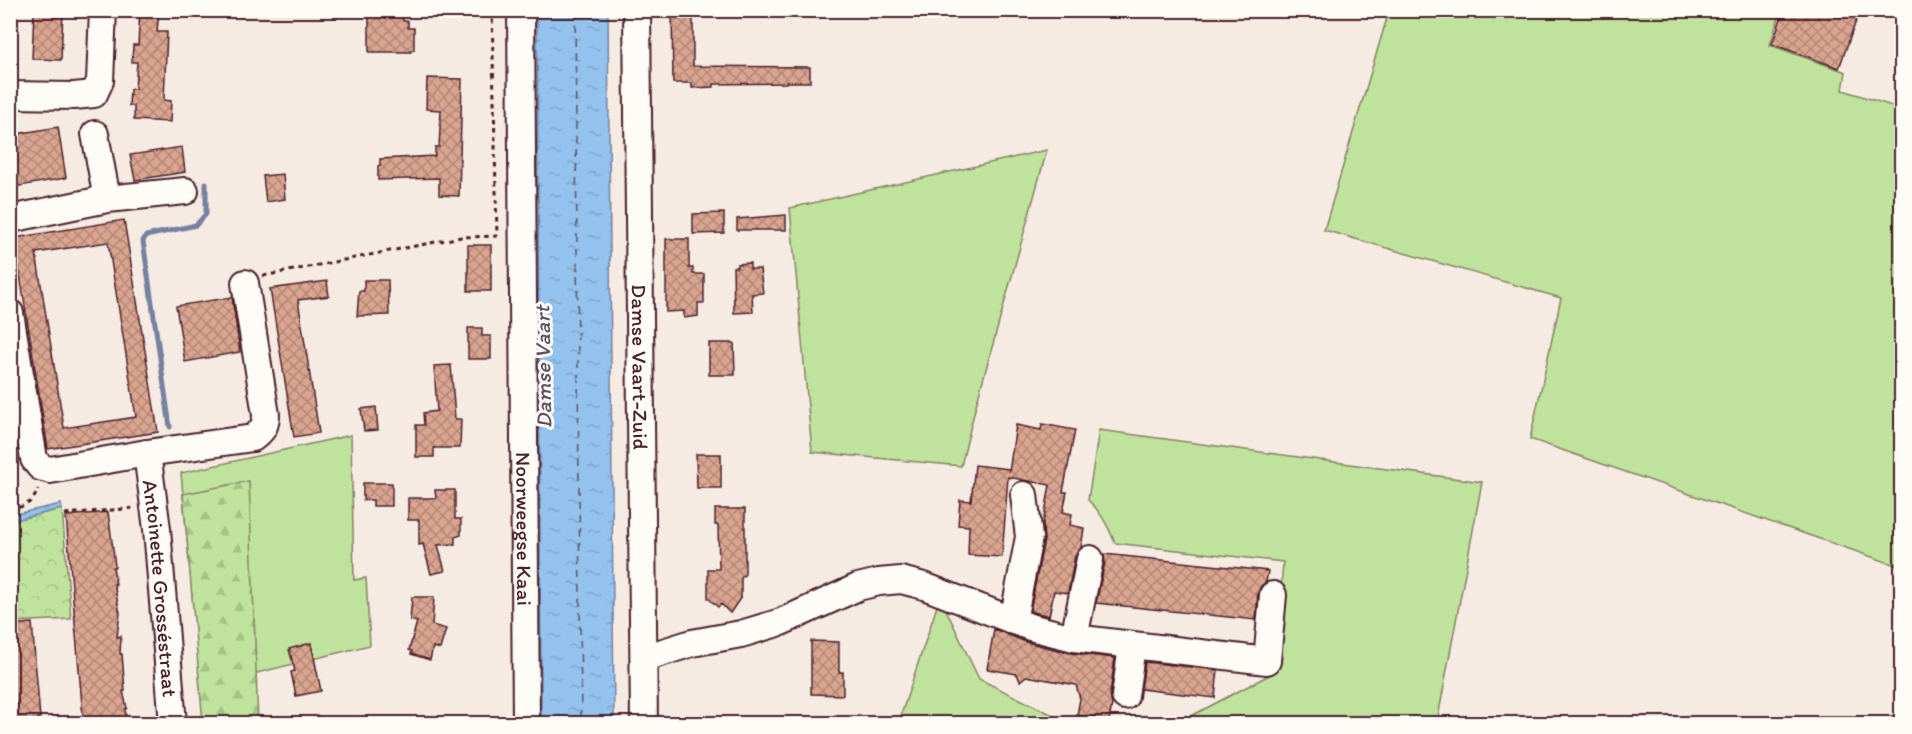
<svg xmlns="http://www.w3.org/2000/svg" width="1912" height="734" font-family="Itim,sans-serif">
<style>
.grass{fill:#bfe39d;stroke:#848164;stroke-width:1.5}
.forest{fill:url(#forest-firs);stroke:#848164;stroke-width:1.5}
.park{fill:url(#park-crowns);stroke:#848164;stroke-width:1.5}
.water{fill:url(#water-ripples);stroke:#75819f;stroke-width:1.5}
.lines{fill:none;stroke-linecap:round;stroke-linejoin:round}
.stream{stroke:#75819f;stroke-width:5}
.ferry{stroke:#605065;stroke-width:1.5;stroke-dasharray:8 6;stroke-linecap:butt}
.building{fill:url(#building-cross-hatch);stroke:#4a1f2b;stroke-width:1.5;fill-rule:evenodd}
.minor-casing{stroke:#4a1f2b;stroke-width:30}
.path{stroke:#4a1f2b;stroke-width:3;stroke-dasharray:4.5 4.5;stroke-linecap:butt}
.minor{stroke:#fdfcf7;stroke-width:26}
.labels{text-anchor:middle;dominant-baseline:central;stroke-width:6;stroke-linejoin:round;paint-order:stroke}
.street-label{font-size:21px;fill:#4a1f2b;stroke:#fdfcf7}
.water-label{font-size:22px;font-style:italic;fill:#605065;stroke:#fdfcf7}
</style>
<defs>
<pattern id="forest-firs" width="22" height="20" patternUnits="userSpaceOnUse" patternTransform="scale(1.5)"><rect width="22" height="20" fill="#bfe39d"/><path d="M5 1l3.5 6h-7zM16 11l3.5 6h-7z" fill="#a6c287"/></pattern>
<pattern id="park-crowns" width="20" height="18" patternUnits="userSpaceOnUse" patternTransform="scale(1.5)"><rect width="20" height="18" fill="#bfe39d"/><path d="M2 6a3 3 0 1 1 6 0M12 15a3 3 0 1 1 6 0" fill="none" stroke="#a6c287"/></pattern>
<pattern id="water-ripples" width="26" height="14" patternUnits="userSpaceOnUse" patternTransform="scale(1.5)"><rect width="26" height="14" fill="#92c2ed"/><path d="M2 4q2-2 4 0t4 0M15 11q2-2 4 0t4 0" fill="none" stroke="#7fa6cb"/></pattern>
<pattern id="building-cross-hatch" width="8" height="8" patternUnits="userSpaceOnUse" patternTransform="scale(1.5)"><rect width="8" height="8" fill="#daa590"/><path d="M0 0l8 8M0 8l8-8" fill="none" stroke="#b38676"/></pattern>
</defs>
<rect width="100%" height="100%" fill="#f6ebe2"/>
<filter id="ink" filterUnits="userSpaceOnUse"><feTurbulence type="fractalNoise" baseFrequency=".0167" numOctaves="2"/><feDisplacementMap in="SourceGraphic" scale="12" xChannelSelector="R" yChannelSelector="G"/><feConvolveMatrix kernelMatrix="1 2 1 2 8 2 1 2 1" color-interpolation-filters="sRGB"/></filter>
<g filter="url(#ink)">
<path class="grass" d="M1389 11H1781L1770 45 1846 72 1843 90 1901 109V567L1530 439 1561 298 1324 230Z
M1047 150 976 405 961 466 812 452 790 208Z
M1099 430 1482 482 1437 723H1178L1275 672 1283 562 1115 543C1108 526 1101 512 1088 500Z
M351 435 354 580 366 578 370 645 201 687 181 473Z
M940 597 979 679 1069 723 898 724Z"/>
<path class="forest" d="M249 481 258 723H203L183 494Z"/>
<path class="park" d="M62 509 71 619 11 622 10 521Z"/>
<path class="water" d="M537 11H608L614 723H541Z
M61 504 62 509 11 521V515Z"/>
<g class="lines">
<path class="stream" d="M170 427 143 241 146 236 196 225 206 214V183"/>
<path class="ferry" d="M575 10 581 724"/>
</g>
<path class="building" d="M34 10H63L61 60 32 59Z
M140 10H159L157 32H167L164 100 171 101 170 122 134 120V106H129L130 89H135L137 62H132L133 45H138Z
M369 10H403V21H408V28H414V50H411V52H369Z
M1784 10H1860L1839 68 1772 44Z
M672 14H693V66L810 67V82H786V83L714 84V87L692 88V83H673Z
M427 78 462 79 459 196 439 195V178L378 180V166L380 165V159L435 156V147H439L441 110 426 109Z
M58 127 66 178 14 187 10 167V135Z
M182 147 185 172 135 180 130 155Z
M283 174 285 199 266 202 263 176Z
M724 213V233L693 234V214Z
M786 215V230H737V219Z
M124 220 158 432 48 449 14 238ZM108 242 136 417 64 428 36 253Z
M666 239H689V268H693V274H704V303H698V316L684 318V311L666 312Z
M468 245H491V291H468Z
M750 263V269H760L763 293 752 294 753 312 734 313 733 267H737V264Z
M364 280H388L389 315 357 316 359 291H364Z
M327 281 329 296 298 300 319 433 294 437 270 289Z
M232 297 240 352 185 362 176 306Z
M468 328H482V336H491V359H468Z
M709 343H734L735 375H709Z
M451 365 455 419H461L460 448H434V457H416V425H424L423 413 437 411 434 366Z
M376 407 378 430 364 431 361 409Z
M1042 424 1075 430 1063 492H1067L1063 512 1072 514 1070 525 1084 528 1081 548 1075 556 1068 593 1054 591 1049 616 1030 611 1044 540 1043 524 1050 485 1008 477 1002 557 968 555 969 526 958 525 960 500 971 501 975 465 1009 469V472L1016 425 1041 430Z
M696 454H721V488H697Z
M363 483H392V506H373V500H363Z
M435 490H455V519H461V535L455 537V544L438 545 445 571 431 574 423 544 419 545V520H408V498H436Z
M715 509H745V574L741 578V597L730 613 721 604 718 607 708 598V569H719L718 525H715Z
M108 512 113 549 115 567H113L116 584H114L120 613 117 637 121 636 120 654H122L125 691H123L127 708 125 709 127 723H87L86 717H83L66 516Z
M1104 554 1268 571 1266 582 1261 586 1258 593 1256 620 1096 603 1105 562Z
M412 597H434L432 625 446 629 440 649 433 647 430 660 411 654 412 651 409 650 417 622 410 620Z
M32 623 40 718H38V723H10V625Z
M994 629 1026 642 1070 653 1115 658 1110 694 1112 704 1109 721 1077 715 1080 699 1076 685 1026 676 1020 681 1017 674 987 669Z
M811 641 839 642V672H843V695L811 694Z
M311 643 321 691 296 696 291 672 295 671 289 649Z
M1145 662 1218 670 1215 698 1141 689Z"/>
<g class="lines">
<g class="minor-casing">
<g id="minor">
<path id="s1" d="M521 10 526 724"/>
<path id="s2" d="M637 10 644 724"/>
<path d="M10 95 74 96 94 94 100 81 103 10"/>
<path d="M95 134 107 199"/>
<path d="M10 220 15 218 107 199 185 191"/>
<path d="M10 313 34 459 40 467 50 470 147 453 253 438C262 431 266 426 266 415L245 283"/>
<path id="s3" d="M147 453 157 529 173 724"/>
<path d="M1013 621 1029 537 1024 495"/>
<path d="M1074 638 1090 559"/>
<path d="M644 658 692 643 741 634 781 622 858 587 879 582 901 580 924 586 1030 627 1074 638 1267 661 1273 595"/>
<path d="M1125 696 1132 646"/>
</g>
</g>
<path class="path" d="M492 10 497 236
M263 276 461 237 502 236
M10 510C24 506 33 504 38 489
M65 514 135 508"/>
<use href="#minor" class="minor"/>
</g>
</g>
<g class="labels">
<g class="street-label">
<text stroke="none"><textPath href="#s2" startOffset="357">Damse Vaart-Zuid</textPath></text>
<text stroke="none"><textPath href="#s1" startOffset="519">Noorweegse Kaai</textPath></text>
<text stroke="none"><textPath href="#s3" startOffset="136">Antoinette Grosséstraat</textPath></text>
</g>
<g class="water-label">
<text transform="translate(543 367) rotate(-91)">Damse Vaart</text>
</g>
</g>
<rect width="1912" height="734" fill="none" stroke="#fdfcf7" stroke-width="36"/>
<rect x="18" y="18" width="1876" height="698" fill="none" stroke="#4a1f2b" stroke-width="2" filter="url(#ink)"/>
</svg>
